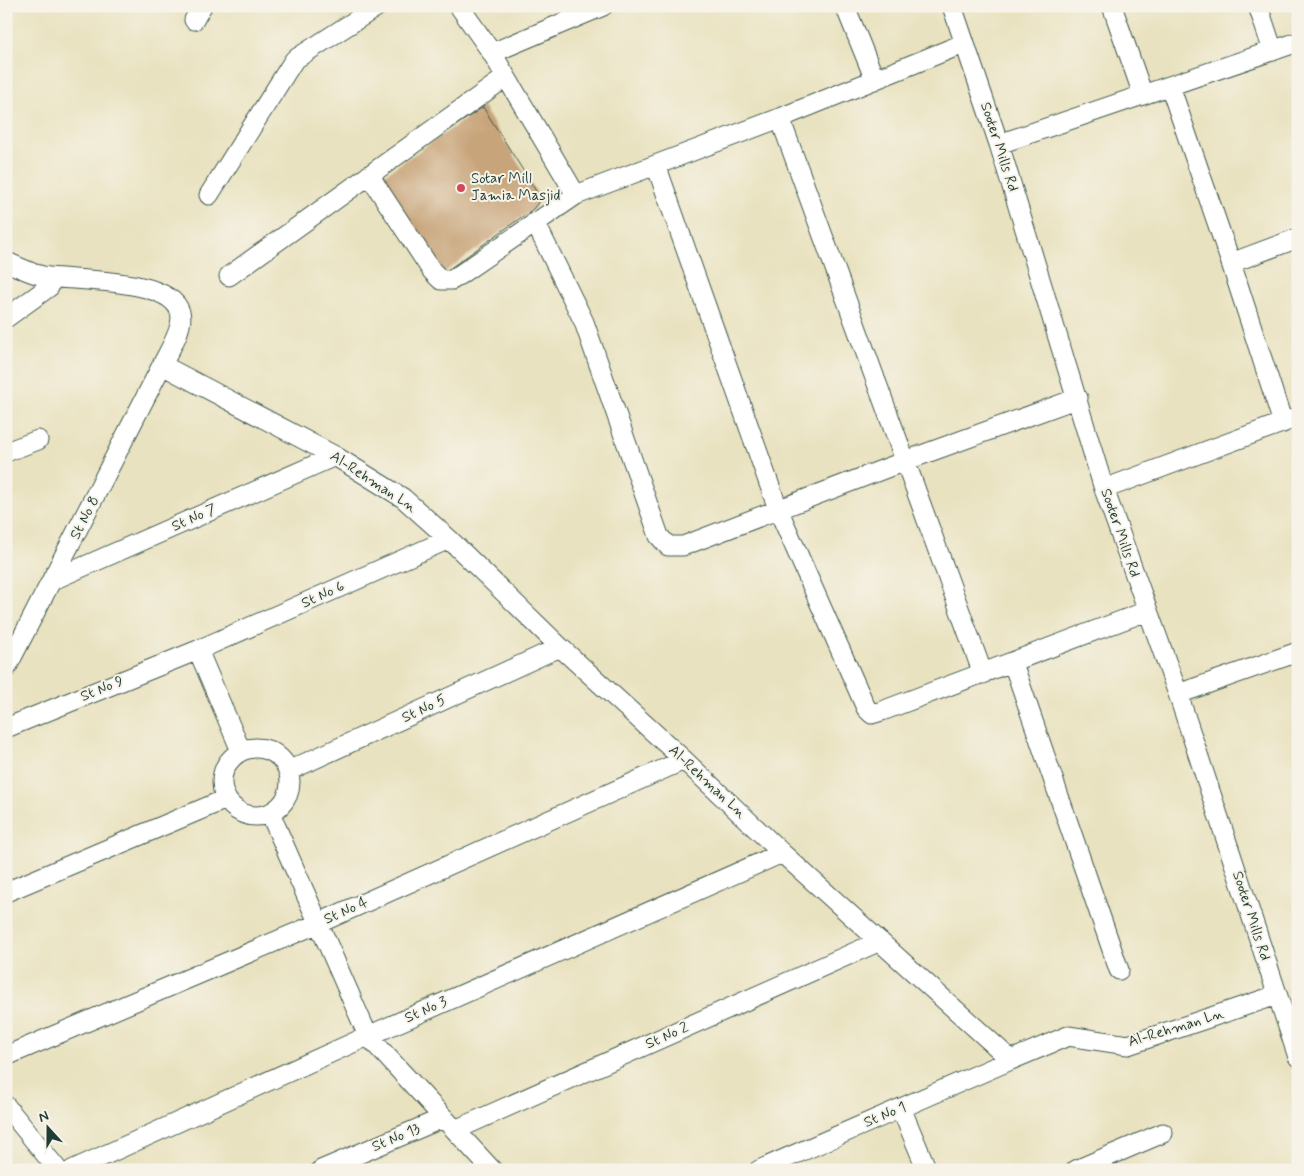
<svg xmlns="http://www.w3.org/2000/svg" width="1304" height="1176" font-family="Mynerve,sans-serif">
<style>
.building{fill:#c8a47a}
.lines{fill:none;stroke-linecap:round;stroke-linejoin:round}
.street-casing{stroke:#3d5649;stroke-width:21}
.street{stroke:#fff;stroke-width:19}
.poi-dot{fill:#d1495b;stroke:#f7f3e8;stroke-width:2}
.labels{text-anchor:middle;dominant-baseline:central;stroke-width:4;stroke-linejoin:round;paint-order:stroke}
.street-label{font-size:15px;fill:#1f3d34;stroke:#f7f3e8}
.poi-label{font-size:15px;fill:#1f3d34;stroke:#f7f3e8;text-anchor:start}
</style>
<rect width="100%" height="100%" fill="#f7f3e8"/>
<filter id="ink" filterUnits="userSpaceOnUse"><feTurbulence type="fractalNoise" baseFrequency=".02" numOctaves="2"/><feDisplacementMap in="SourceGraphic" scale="10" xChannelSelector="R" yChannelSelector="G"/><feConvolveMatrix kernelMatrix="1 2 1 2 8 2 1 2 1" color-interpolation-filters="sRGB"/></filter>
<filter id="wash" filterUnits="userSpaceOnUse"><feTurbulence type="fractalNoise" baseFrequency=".0096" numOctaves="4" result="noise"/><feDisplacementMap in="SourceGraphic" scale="20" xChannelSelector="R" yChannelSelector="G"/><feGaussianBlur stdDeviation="1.12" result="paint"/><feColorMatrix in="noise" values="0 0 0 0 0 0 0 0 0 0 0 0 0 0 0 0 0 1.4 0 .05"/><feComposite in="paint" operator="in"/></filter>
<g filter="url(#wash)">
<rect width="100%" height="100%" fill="#e9e2c0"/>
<g id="blocks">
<path class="building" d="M483 107 541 199 533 209 442 274 381 177Z"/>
</g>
</g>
<g filter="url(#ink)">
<use href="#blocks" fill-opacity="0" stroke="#3d5649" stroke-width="1"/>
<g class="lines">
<g class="street-casing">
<path id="street" d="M459 6 492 53 576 195 780 118 965 43
M845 6 875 80
M952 6 999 144 1104 489 1178 694 1298 1057
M1112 6 1143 95
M1258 6 1273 51
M194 20 202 6
M492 53 603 6
M1170 86 1231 263 1283 423
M780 118 983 674
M999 144 1298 42
M656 165 778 509 866 708 872 714 882 711 1147 611
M369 175 432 271 441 280H452L576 195
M209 195 294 60 378 6
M535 222 584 322 659 536 668 546H683L905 461 1078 398
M6 262C20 267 35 276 49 277 79 281 170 278 180 312 185 327 168 352 162 365L6 669
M1231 263 1298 238
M229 276 506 77
M6 318 49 287 47 277
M162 365 335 456 403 498 449 539 560 647 684 760 782 853 1011 1060 1068 1036 1128 1045 1277 995
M6 452 38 440
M1104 489 1298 417
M53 580 335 456
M198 650 241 751
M1013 663 1119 970
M1178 694 1298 652
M6 728 198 650 449 539
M222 782a34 34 0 1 1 68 0a34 34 0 1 1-68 0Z
M288 771 560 647
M270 813 368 1036 492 1170
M6 892 226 799
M6 1056 319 923 684 760
M6 1106 58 1170
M901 1108 927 1170
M455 1130 880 941
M72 1170 368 1036 782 853
M321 1170 443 1118
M759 1170 1011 1060
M1076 1170 1163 1133"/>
</g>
<use href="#street" class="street"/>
</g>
</g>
<circle class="poi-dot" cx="461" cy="188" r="5"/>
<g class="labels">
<g class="street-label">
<text transform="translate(999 147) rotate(72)">Sooter Mills Rd</text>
<text transform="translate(373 482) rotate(33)">Al-Rehman Ln</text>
<text transform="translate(85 518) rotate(-63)">St No 8</text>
<text transform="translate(194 518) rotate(-24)">St No 7</text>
<text transform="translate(1120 533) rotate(71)">Sooter Mills Rd</text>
<text transform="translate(323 595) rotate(-24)">St No 6</text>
<text transform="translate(102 689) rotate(-22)">St No 9</text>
<text transform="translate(424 709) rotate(-25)">St No 5</text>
<text transform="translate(707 782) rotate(43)">Al-Rehman Ln</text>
<text transform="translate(346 911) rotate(-24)">St No 4</text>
<text transform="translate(1251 916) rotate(72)">Sooter Mills Rd</text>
<text transform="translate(426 1010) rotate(-24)">St No 3</text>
<text transform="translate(1176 1028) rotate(-17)">Al-Rehman Ln</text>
<text transform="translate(667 1036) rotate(-24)">St No 2</text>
<text transform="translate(885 1115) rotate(-23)">St No 1</text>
<text transform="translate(396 1138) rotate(-23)">St No 13</text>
</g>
<g class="poi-label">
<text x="471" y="179">Sotar Mill<tspan x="471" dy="17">Jamia Masjid</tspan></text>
</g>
</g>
<rect width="1304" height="1176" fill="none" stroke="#f7f3e8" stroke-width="25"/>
<g transform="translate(48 1128) rotate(339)" stroke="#f7f3e8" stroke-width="4" paint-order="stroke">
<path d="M0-4L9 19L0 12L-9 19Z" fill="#1f3d34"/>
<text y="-8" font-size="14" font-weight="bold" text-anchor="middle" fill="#1f3d34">N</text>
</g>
</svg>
